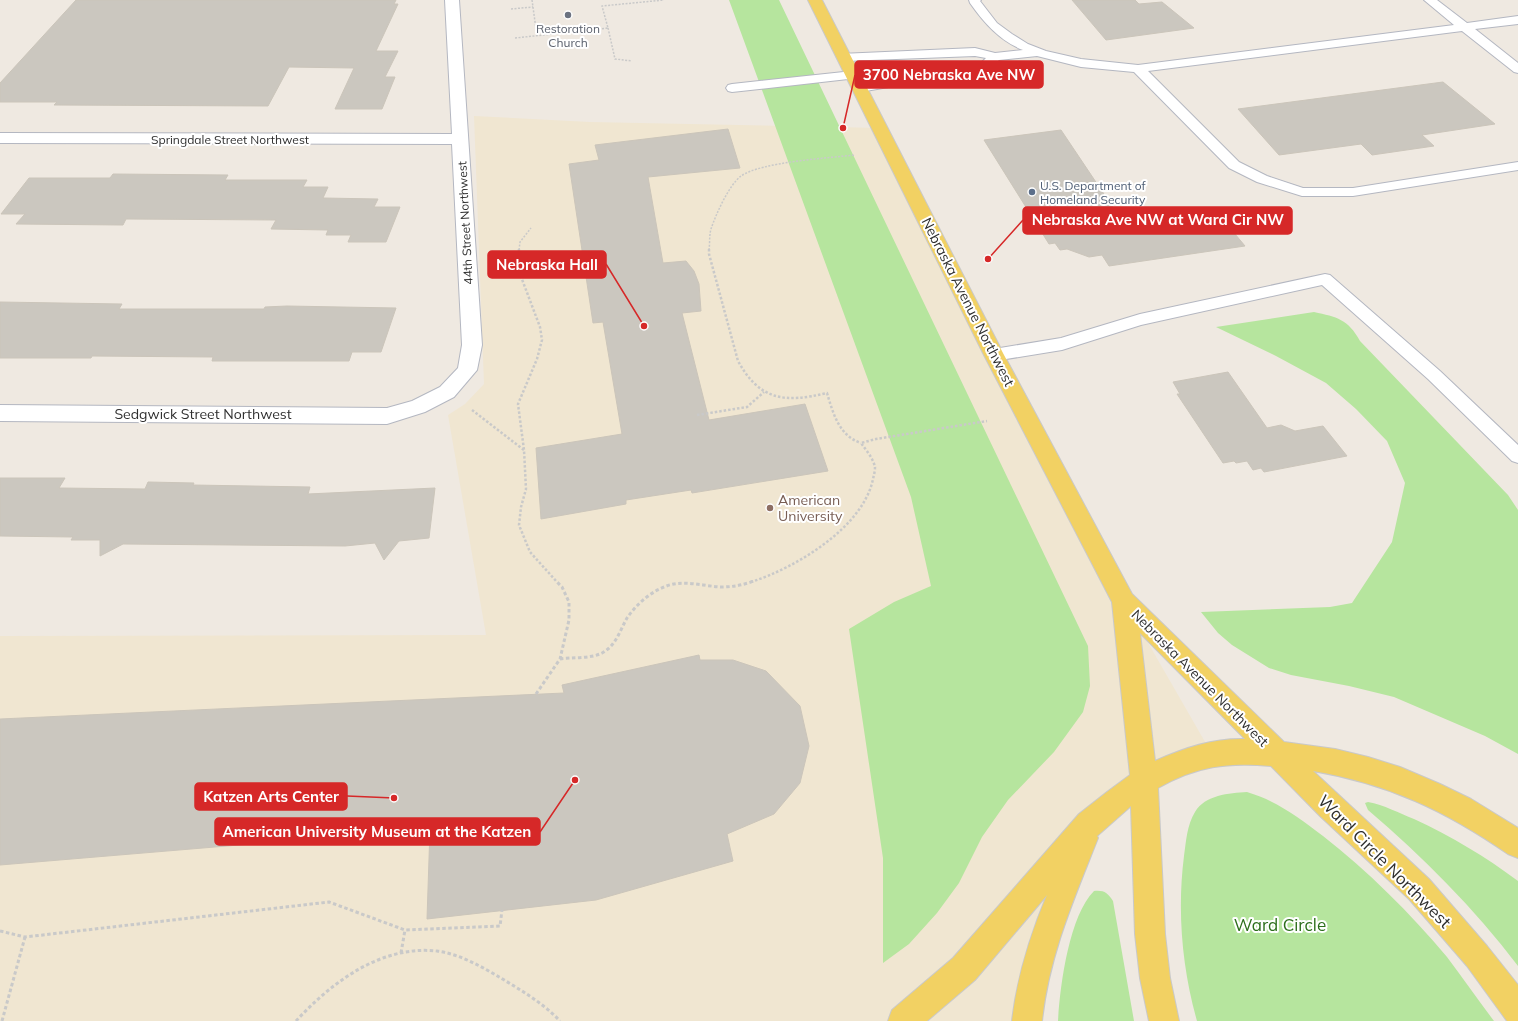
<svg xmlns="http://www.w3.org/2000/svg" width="1518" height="1021" font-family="Mulish,sans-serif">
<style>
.education{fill:#f0e6d1}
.green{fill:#b6e59e}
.building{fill:#cbc7bf;stroke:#cbc5ba}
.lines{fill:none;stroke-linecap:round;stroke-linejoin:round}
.lane-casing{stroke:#b4b7c1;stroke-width:2}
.street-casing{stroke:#b4b7c1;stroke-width:2}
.primary-casing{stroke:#c9c9c9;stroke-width:2}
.path-far2{stroke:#c9c9c9;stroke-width:1.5;stroke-dasharray:2 1.5;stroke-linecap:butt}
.path-far1{stroke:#c9c9c9;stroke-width:2.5;stroke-dasharray:2.5 2;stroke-linecap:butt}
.path{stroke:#c9c9c9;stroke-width:3;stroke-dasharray:3.5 2.5;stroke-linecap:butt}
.lane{fill:#fff;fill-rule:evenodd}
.street{fill:#fff;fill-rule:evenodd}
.primary{fill:#f2d163;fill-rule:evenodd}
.worship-dot{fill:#6b7280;stroke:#fff;stroke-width:1.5}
.service-dot{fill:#5c6f8a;stroke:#fff;stroke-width:1.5}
.education-dot{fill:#8d6e63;stroke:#fff;stroke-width:1.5}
.labels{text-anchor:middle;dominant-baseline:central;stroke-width:4;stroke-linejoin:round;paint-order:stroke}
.far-worship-label{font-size:12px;fill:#5b616d;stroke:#fff}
.far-street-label{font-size:12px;fill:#2e2e2e;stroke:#fff}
.far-service-label{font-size:12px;fill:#4e5e75;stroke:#fff;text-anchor:start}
.street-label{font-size:14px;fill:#2e2e2e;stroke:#fff}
.education-label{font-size:14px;fill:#785e54;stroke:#fff;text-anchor:start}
.near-street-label{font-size:17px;fill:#2e2e2e;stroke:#fff}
.near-park-label{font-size:17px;fill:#2c6e1b;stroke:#fff}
.leader{fill:none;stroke:#d62828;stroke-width:1.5}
.callout-dot{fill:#d62828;stroke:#fff;stroke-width:1.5}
.callout{fill:#d62828;stroke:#d62828;stroke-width:1.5}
.callout-label{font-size:15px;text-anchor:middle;font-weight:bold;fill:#fff}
</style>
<rect width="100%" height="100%" fill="#efe9e1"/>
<path class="education" d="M474 116 590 122 880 128 1124 601 1212 754 1107 808 1027 1021H0V636L486 635 448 415 465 404 484 384Z"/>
<path class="green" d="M729 0H779L1088 646 1090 686 1083 712 1054 752 1008 800 982 837 959 883 937 913 909 944 883 963V858L849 629 894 602 931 586 911 497Z
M1314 312C1337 317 1348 319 1360 341L1508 495 1518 510V754L1485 736 1394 697 1349 686 1291 675 1269 668 1232 645 1218 633 1201 612 1330 607 1352 603 1392 542 1405 483 1387 441 1356 409 1326 383 1276 356 1216 327Z
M1247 792C1277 801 1298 817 1323 836 1368 871 1410 913 1447 957 1463 978 1478 1000 1494 1021H1197C1182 968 1177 911 1184 856 1186 841 1187 825 1195 812 1205 795 1229 793 1247 792Z
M1368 802C1384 805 1399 813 1414 819 1451 836 1486 857 1518 881V966C1474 908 1423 857 1368 810L1365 803Z
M1094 891C1104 890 1108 893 1113 901L1134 1021H1058C1060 986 1069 916 1094 891Z"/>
<path class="building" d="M76 0H396L394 4H398L376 51H398L385 77H395L382 109H335L354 68 289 67 268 106 54 105 57 102H0V83Z
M1072 0H1135L1139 4 1162 2 1194 28 1106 40Z
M1443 82 1495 124 1422 135 1434 146 1372 155 1361 144 1279 155 1238 109Z
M728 129 740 168 648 177 663 263 686 261 694 271 699 284 701 311 682 313 709 420 805 404 828 471 692 493 691 490 626 500V504L541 519 536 448 622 434 603 322 593 323 569 164 599 160 595 145Z
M1061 130 1118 215 1128 213 1132 219 1171 213 1177 222 1220 216 1245 246 1109 266 1102 255 1089 257 1067 249 1060 250 1055 243 1049 244 984 140Z
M113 174 228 175 225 180H307L303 187H328L323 198 378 199 374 207H400L386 242H348L351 235H326L328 230 271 229 276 220 126 219 123 225 16 224 25 214H1L29 178H110Z
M0 302 122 304 119 309H264L265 307 287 306 396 308 381 352H352L349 361H212L213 357 92 356 91 358H0Z
M1228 372 1267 428 1281 425 1295 431 1323 426 1347 456 1264 472 1261 468 1253 470 1247 461 1236 463 1234 461 1223 463 1177 394H1180L1173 382Z
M0 478H65L59 488 145 489 148 482 194 483 193 485 310 487 308 494 435 488 429 538 399 541 384 560 375 543 345 546 123 544 100 556V540H71L73 537 0 536Z
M699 655 700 660H733L766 671 800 706 809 746 800 783 774 814 727 834 733 861 596 900 427 919 430 829 0 865V719L564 693 562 685Z"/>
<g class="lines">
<g class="lane-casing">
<path id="lane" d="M969 0H981L980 1 997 23 1012 34 1028 44 1046 51 1081 59 1138 65 1454 25 1424 0H1437L1467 23 1518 16V24L1475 29 1518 63V73L1514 72 1462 31 1148 71 1239 162 1267 176 1303 188H1353L1518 162V170L1353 196H1302L1257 182 1229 168 1134 72 1081 67 1037 56 999 60 989 69 985 70 860 92 856 91 854 88 856 85 860 84 981 63 986 58 975 56 844 61 840 60 838 57 840 54 975 48 995 53 1023 50C1000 41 984 23 970 3Z
M853 71 857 72 859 75 857 78 732 92 728 91 726 88 728 85 732 84Z
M1325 274 1330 275 1440 371 1518 445V463L1512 461 1428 379 1322 285 1141 325 1062 350 994 361 988 359 986 355 988 351 994 349 1061 338 1140 314Z"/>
</g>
<g class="street-casing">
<path id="street" d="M445 0H459L482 345 477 370 454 397 425 412 387 424 0 421V405L387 408 412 401 440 387 458 368 462 345 452 144 0 143V133L452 134Z"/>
</g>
<g class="primary-casing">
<path id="primary" d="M808 0H822L1004 355 1132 594 1284 742 1335 749 1368 757 1400 767 1440 784 1471 799 1518 828V858L1508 854C1446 811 1389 784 1313 771L1429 879 1487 946 1518 985V1021H1507L1467 966 1409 899 1320 816 1271 766C1228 762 1196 766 1158 788L1165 934 1170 978 1179 1021H1149L1140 978 1135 934 1131 806 1097 836 1098 838C1074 899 1049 955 1042 1021H1012C1017 977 1030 936 1047 895L975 980 927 1021H888L892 1010 953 958 1079 814 1107 792 1130 775 1112 602 984 355ZM1140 633 1245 739C1213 738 1184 748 1155 761Z"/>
</g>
<path class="path-far2" d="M532 0 537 36
M511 9 533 7
M608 28 615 59 632 61
M515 38 608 28 602 6 664 0
M519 250 520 242 531 228
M709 250C710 244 709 236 711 229 716 214 729 185 741 176 761 162 828 158 855 155"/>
<path class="path-far1" d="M519 249 518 259 520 274 540 327 542 340 537 359 518 404 524 450 526 489 521 507 519 525 530 552 557 582
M709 249V254L738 361C760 401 785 403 827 393 833 413 839 436 861 443
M472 410 524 450
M697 415 747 407 764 392
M751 582C795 568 863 528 873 479 874 475 875 471 875 467 873 458 866 450 861 443L876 439 987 421"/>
<path class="path" d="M560 659C573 657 590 659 602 653 616 646 620 630 627 618 636 605 649 593 664 587 682 579 702 586 721 587 733 587 743 585 754 581
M536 694 560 659 569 620V602L562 587 556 581
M0 931 25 937 329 902 405 930 500 926 502 910
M401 953 405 930
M2 1021 25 937
M296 1021C332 982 381 945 437 951 460 954 482 967 501 978 522 991 543 1003 560 1021"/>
<use href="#lane" class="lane"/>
<use href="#street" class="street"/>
<use href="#primary" class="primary"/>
</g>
<circle class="worship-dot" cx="568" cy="15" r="4"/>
<circle class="service-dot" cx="1032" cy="192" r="4"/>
<circle class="education-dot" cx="770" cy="508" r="4"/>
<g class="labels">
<g class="far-worship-label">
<text x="568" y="28">Restoration<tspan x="568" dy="14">Church</tspan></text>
</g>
<g class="far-street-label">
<text x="230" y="139">Springdale Street Northwest</text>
<text transform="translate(465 223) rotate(-93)">44th Street Northwest</text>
</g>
<g class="far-service-label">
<text x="1040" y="185">U.S. Department of<tspan x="1040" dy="14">Homeland Security</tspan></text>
</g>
<g class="street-label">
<text transform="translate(968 302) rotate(63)">Nebraska Avenue Northwest</text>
<text x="203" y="414">Sedgwick Street Northwest</text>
<text transform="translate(1200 678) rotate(45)">Nebraska Avenue Northwest</text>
</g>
<g class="education-label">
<text x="778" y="500">American<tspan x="778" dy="16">University</tspan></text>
</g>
<g class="near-street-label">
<text transform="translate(1385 861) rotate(45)">Ward Circle Northwest</text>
</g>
<g class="near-park-label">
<text x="1280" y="924">Ward Circle</text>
</g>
</g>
<path class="leader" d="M843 128L855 75M988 259L1023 220M644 326L606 264M394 798L347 796M575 780L540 832"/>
<g class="callout-dot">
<circle cx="843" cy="128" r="4"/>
<circle cx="988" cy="259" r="4"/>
<circle cx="644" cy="326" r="4"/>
<circle cx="394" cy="798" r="4"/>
<circle cx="575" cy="780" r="4"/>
</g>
<g class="callout">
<rect x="855" y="61" width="188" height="27" rx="4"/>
<rect x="1023" y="207" width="269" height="27" rx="4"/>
<rect x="488" y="251" width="118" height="27" rx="4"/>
<rect x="195" y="783" width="152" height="27" rx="4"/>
<rect x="215" y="818" width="325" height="27" rx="4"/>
</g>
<g class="callout-label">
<text x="949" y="80">3700 Nebraska Ave NW</text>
<text x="1158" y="225">Nebraska Ave NW at Ward Cir NW</text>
<text x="547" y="270">Nebraska Hall</text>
<text x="271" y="802">Katzen Arts Center</text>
<text x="377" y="837">American University Museum at the Katzen</text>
</g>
</svg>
